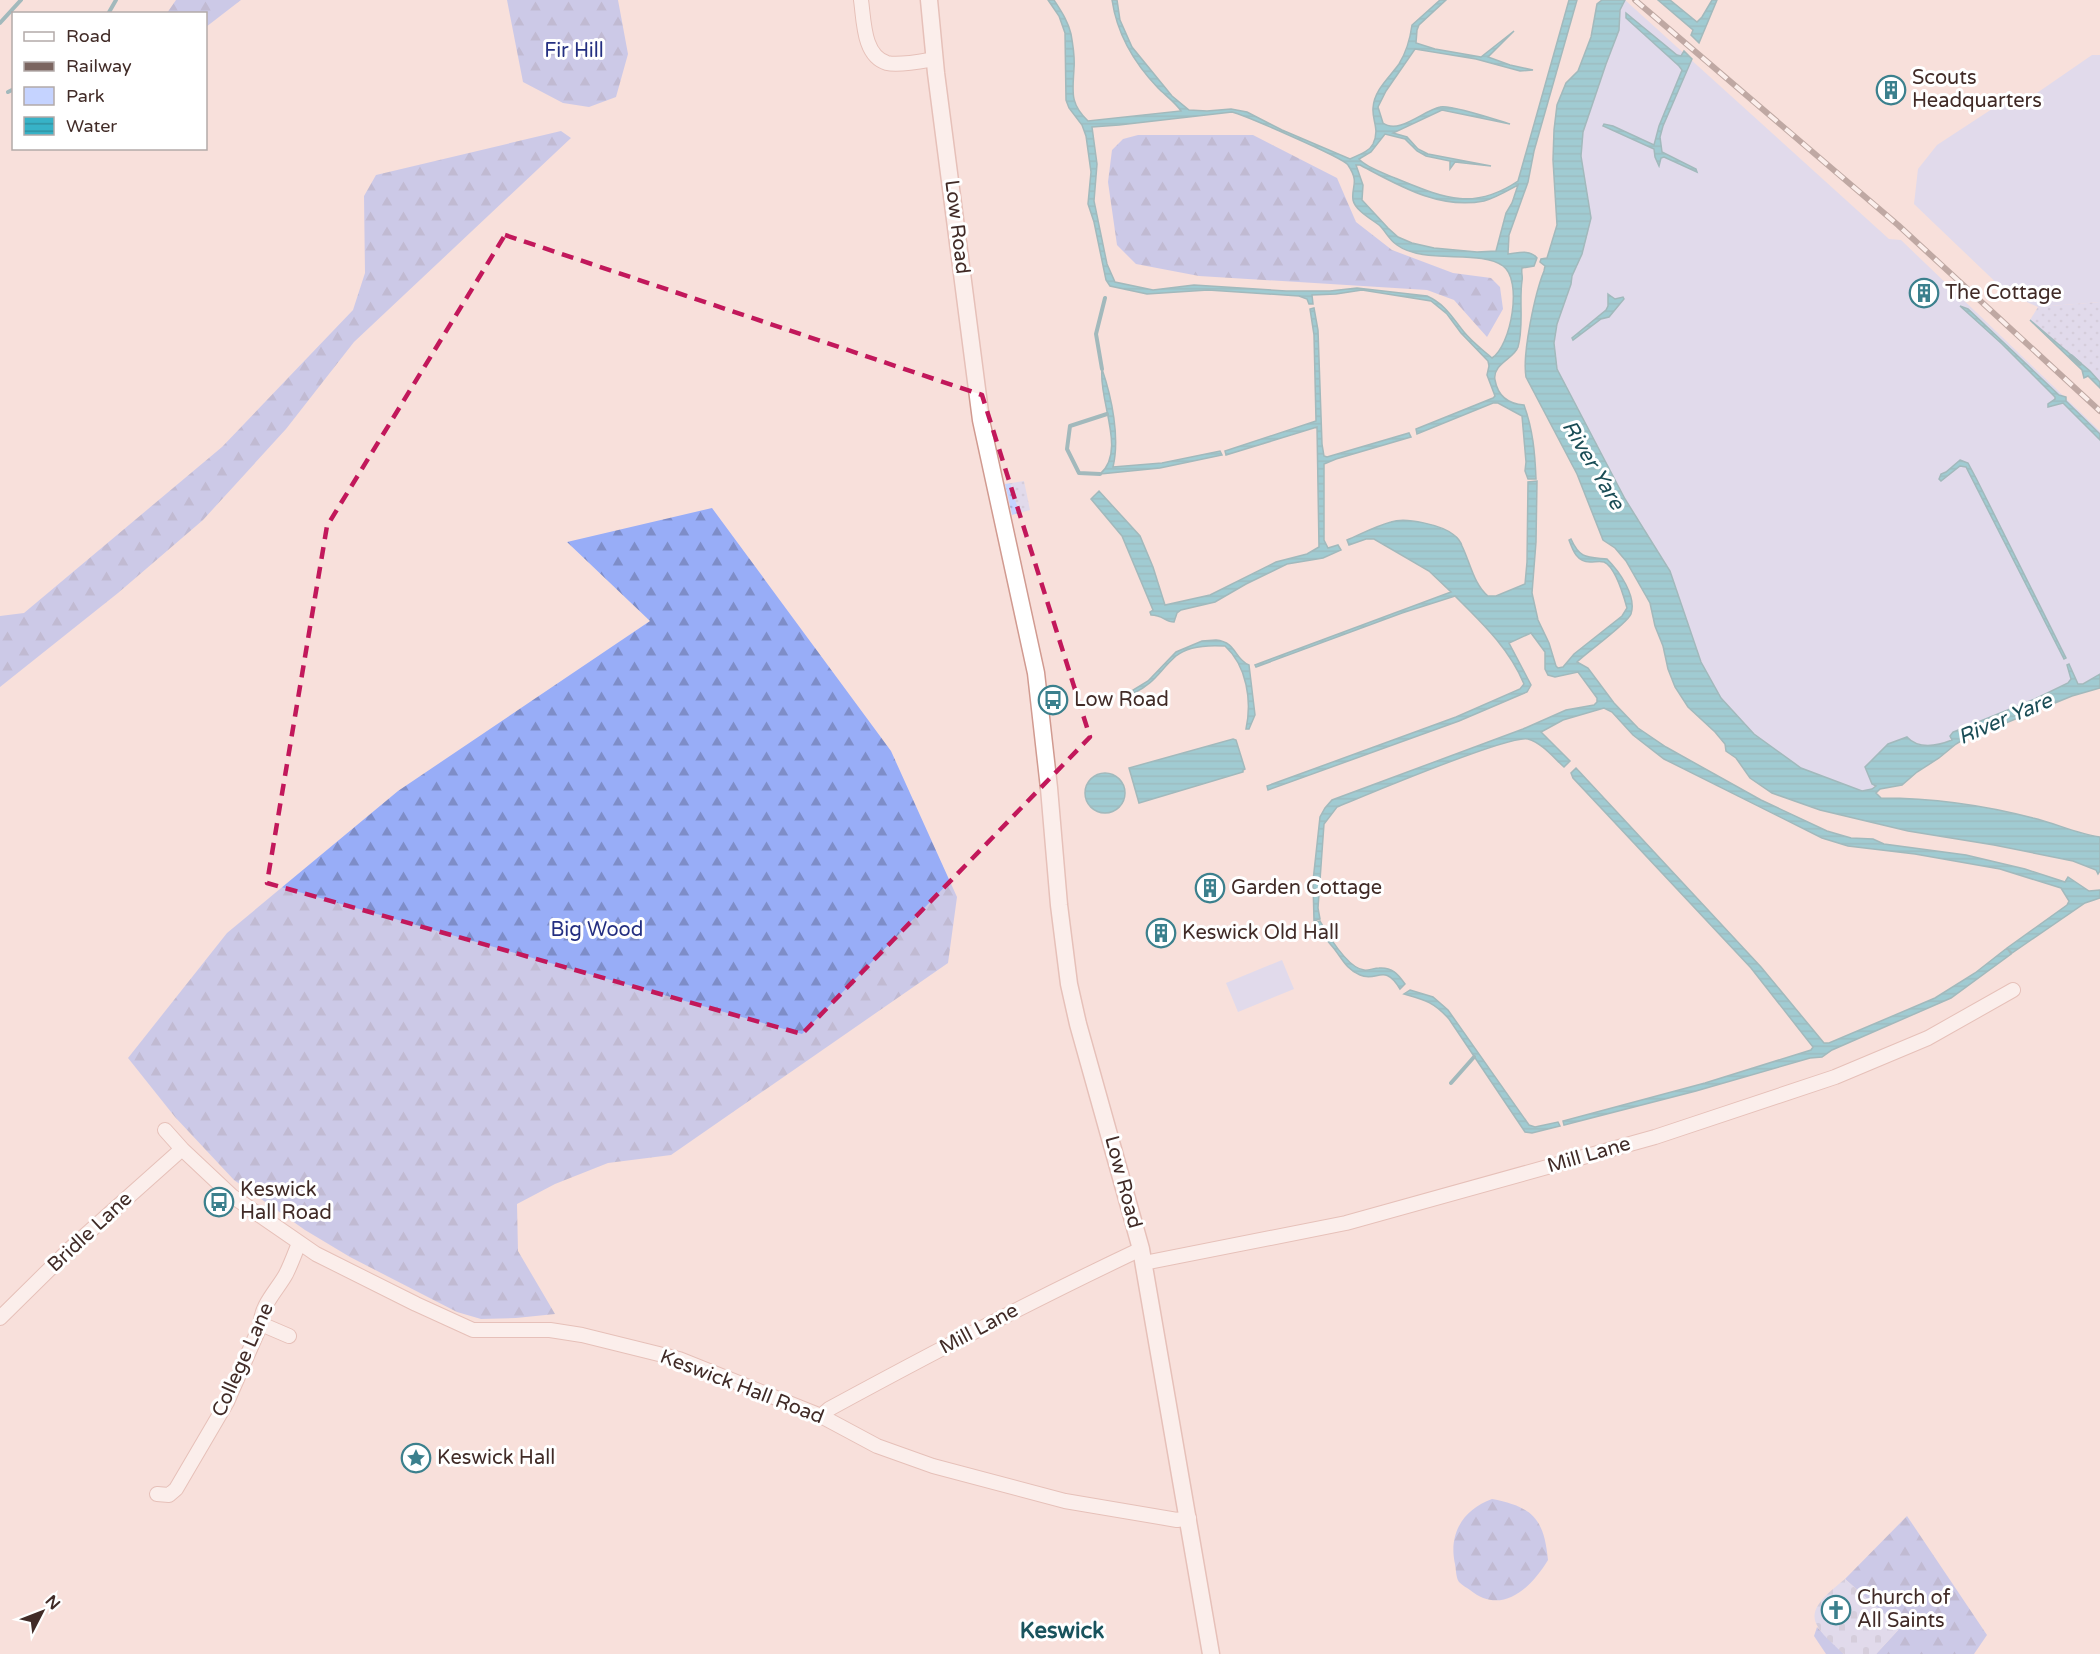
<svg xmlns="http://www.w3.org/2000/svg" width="2100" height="1654" font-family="'Varela Round',sans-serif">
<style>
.green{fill:#c5d3ff}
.forest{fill:url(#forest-firs)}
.cemetery{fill:url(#cemetery-stones)}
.park{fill:url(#park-dots)}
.water{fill:url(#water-rules);stroke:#3a8a97;stroke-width:1.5;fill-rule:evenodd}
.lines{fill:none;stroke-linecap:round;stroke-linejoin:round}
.stream{stroke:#3a8a97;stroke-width:4}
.minor-casing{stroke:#d19a90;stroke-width:16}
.tertiary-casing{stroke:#d19a90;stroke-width:19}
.minor{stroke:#fff;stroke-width:14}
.tertiary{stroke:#fff;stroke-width:16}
.rail-casing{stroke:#7b6560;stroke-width:6}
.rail{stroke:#fff;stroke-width:4;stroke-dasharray:11;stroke-linecap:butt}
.marked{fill:none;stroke:#c2185b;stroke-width:4.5;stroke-dasharray:12 8;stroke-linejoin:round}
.labels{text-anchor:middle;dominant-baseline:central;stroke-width:6;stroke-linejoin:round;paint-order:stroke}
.park-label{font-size:20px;fill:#242f81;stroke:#fff}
.poi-label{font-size:20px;fill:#412b27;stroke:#fff;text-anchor:start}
.street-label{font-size:20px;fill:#412b27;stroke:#fff}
.water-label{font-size:21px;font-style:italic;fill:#194c55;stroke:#fff}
.quarter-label{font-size:22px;font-weight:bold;fill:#19535d;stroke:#fff}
</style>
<defs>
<pattern id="forest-firs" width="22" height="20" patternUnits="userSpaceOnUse" patternTransform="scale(1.5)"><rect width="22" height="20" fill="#98adf7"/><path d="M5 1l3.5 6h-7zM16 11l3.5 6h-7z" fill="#7e8dc8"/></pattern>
<pattern id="cemetery-stones" width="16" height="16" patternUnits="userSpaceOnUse" patternTransform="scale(1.5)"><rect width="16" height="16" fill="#c5d3ff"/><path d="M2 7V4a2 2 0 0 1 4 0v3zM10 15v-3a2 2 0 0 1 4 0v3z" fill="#aab5db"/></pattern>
<pattern id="park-dots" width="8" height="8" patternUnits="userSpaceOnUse" patternTransform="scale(1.5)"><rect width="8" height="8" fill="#c5d3ff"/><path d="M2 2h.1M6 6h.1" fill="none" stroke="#aab5db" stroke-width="1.8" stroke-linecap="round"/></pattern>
<pattern id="water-rules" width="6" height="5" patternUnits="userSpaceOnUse" patternTransform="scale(1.5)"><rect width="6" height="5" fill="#37b2c7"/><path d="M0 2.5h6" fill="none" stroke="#3091a2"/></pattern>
</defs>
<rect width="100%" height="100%" fill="#f8e0db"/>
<path class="green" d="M1625 0 1889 239 1901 240 2100 431V674L2082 684H2078L2069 664 2067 665 2071 679 2068 683 2035 699 1953 732 1950 736 1952 739 1941 744 1925 747 1911 741 1872 789 1862 791 1849 787 1801 768 1754 734 1721 698 1701 662 1670 571 1625 499 1557 369 1554 343 1557 324 1571 284 1572 276 1582 254 1591 218 1581 156 1583 132 1606 64 1619 30 1620 10Z
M2092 55H2100V302L2038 307 2007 293 1914 204 1918 169 1937 145 1992 109 2034 95Z
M1282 960 1294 989 1238 1012 1226 983Z"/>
<path class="forest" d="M176 0H241L206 27V14L167 13Z
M507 0H618L628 54 616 97 589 107 563 103 523 82Z
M561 131 571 138 354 342 286 429 203 520 118 593 0 687V616L24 613 222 447 353 310 365 273 364 196 376 175Z
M1138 135H1253L1337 178 1356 222 1392 250 1453 273 1491 278 1500 287 1503 309 1487 337 1454 300 1427 290 1199 276 1136 264 1117 245 1108 182 1112 150 1123 139Z
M712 508 891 751 957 897 948 963 671 1155 608 1163 555 1184 517 1204 518 1251 555 1314 516 1318 481 1319 457 1312 350 1257 305 1230 234 1180 175 1117 128 1058 227 933 398 791 650 621 567 542Z
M1492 1499C1534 1507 1544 1520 1548 1560 1531 1588 1502 1616 1470 1590 1467 1588 1462 1585 1459 1582 1456 1578 1456 1569 1455 1564 1448 1533 1464 1509 1492 1499Z
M1907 1516 1987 1635 1974 1654H1876L1900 1628 1845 1579Z
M1817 1627 1844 1654H1826L1814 1636Z"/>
<path class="cemetery" d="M1845 1579 1900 1628 1876 1654H1844C1805 1620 1804 1612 1845 1579Z"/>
<path class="park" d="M2100 302V382L2090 371 2030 320 2038 307Z
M1024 481 1030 510 1012 515 1005 484Z"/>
<path class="water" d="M1048 0H1054C1061 11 1068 21 1071 34 1073 45 1075 57 1074 68 1073 91 1069 103 1088 121L1181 111C1176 103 1165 95 1158 88 1134 63 1117 34 1112 0H1117L1120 20 1132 47 1172 96 1189 110 1207 111 1231 109 1247 112 1282 130 1350 159C1358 155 1369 152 1373 144 1380 129 1372 121 1373 108 1374 90 1389 78 1399 64 1407 51 1410 40 1412 25L1440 0H1446L1419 25 1417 30 1416 43 1435 49 1481 57 1514 31 1488 57 1510 65 1533 70 1520 71 1476 59 1415 49 1386 91 1378 107 1383 123C1399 135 1424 110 1440 107 1450 104 1497 120 1510 124L1442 110 1393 133 1407 137 1418 149 1428 154 1491 166 1455 162 1450 169V161L1426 156 1417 151 1405 139 1385 134 1371 152 1359 159C1367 168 1384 173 1395 178 1442 197 1472 212 1518 181 1535 120 1552 60 1569 0H1577L1534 151 1528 182 1509 235 1508 254C1518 253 1530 249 1537 258L1534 266 1522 268C1521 273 1523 276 1522 281 1519 301 1524 327 1518 347 1514 359 1492 364 1495 380 1498 397 1510 404 1524 405 1533 430 1535 453 1536 479H1528L1525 471 1526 462 1522 416 1498 403H1493L1417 434 1416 429 1493 398 1495 396 1487 375 1489 366 1488 361 1461 333 1447 314 1431 301 1362 290 1336 294 1312 295 1313 304H1309L1307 299 1299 296 1208 290 1147 294 1110 286 1106 280 1094 222 1088 204 1091 172 1086 136 1082 125 1069 108 1066 100 1065 33 1059 16ZM1232 112C1244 115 1344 158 1348 165 1360 183 1351 186 1353 200 1355 210 1371 219 1379 225 1385 230 1388 239 1397 245 1424 265 1480 249 1503 266 1523 280 1511 346 1492 358 1483 350 1472 342 1464 332 1452 317 1445 304 1427 296L1357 288 1330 291H1286L1194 285 1153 290 1115 282 1107 264 1094 201 1097 164 1092 127 1119 125ZM1356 165H1360C1398 185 1439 210 1484 201 1495 198 1507 191 1518 185L1512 203 1506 213 1496 251 1477 252 1434 248 1412 243 1398 237 1388 228 1362 200 1363 185Z
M1602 0H1625L1620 10 1619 30 1606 64 1583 132 1581 156 1591 218 1582 254 1572 276 1571 284 1557 324 1554 343 1557 369 1625 499 1670 571 1701 662 1721 698 1754 734 1801 768 1862 791 1872 789 1876 786 1872 784 1865 767 1888 744 1907 737C1919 750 1937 746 1952 740L1950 736 1953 732 2035 699 2068 683 2071 679 2067 665 2069 664 2078 684H2083L2100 674V688L2072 696 2001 725 1984 727 1956 744 1939 758 1917 772 1902 785 1880 789 1876 793 1881 798C1933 798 1983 805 2033 818 2055 823 2077 834 2100 837V871L2098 874 2096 870 2073 861 1994 845 1908 831 1820 810 1772 793 1750 778 1736 758 1726 751 1725 744 1715 732 1688 707 1675 687 1668 669 1663 646 1655 626 1650 603 1626 561 1615 548 1603 540 1577 474 1526 377C1522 354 1535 293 1544 271L1545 266 1540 262 1541 259 1547 258 1557 225 1553 160 1554 130 1557 105 1566 83 1578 71 1591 37 1597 4Z
M1658 0H1670L1697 22 1702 17 1712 0H1717L1699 43 1691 35 1693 30Z
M1626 13 1677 55 1681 56 1684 51 1692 59 1663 126 1660 137 1662 152 1696 169 1697 172 1664 157 1661 158 1659 166 1655 157 1654 149 1603 126 1604 124 1613 126 1654 145 1659 126 1682 70 1679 66 1626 18Z
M1608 294 1615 299 1623 297 1624 299 1609 317 1601 319 1573 340 1572 338 1606 310 1608 306Z
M1960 306 1968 309 2059 395 2066 397V401L2100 434V440L2063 403 2048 407V404L2055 399V397L2002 344Z
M1314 308 1318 330 1322 444 1324 456 1327 457 1409 433 1411 437 1336 459 1324 464V540L1328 548 1338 545 1341 550 1323 558 1287 564 1246 584 1215 602 1181 610 1177 613 1174 622C1165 622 1163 615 1151 615L1150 612 1153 610 1122 536 1091 499 1099 491 1140 536 1153 567 1165 605 1210 595 1276 562 1307 554 1319 547 1317 427 1226 455 1225 451 1316 421 1314 335 1310 309Z
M2030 320 2090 371 2100 382V388L2088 376 2084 378 2082 370Z
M1102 369C1112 398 1120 438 1113 467L1162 463 1220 451 1222 455 1160 468 1100 474C1127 451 1098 400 1102 369Z
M1960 460 1968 463 1976 478 2066 658 2064 659 1966 467 1960 466 1941 481 1939 479 1941 474 1946 472Z
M1537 481 1536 542 1532 593 1538 620 1549 643 1556 666 1558 668 1563 667 1574 654 1622 616 1627 608C1624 597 1615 567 1604 562 1600 561 1595 562 1590 562 1577 562 1573 551 1569 540L1571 539C1580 559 1587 557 1607 559 1619 571 1637 596 1631 614 1628 623 1586 653 1577 662L1588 668 1614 703 1638 728 1666 747 1761 800 1827 831 1851 838 1873 839 1884 844 1966 855 2025 869 2065 882 2068 877 2089 891 2100 890V898L2085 903 2012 953 2007 948 2067 905 2069 901 2061 888 2000 869 1915 854 1848 846 1822 838 1664 759 1633 735 1612 712 1604 708 1563 720 1541 732 1570 761 1564 767C1554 758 1542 743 1528 739 1510 734 1364 796 1337 807L1324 824 1318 908 1320 919 1314 921 1313 881 1320 817 1325 808 1332 800 1523 729 1566 710 1594 705 1597 702V698L1578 672 1555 677 1548 675 1545 669V652L1531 633 1509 643 1531 685 1527 692 1459 721 1268 790 1267 786 1456 717 1520 689 1524 684C1509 648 1482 623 1455 596L1402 613 1256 667 1255 665 1451 592 1429 571 1374 539H1366L1349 545 1347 540C1361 534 1376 526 1391 522 1406 517 1442 525 1454 535 1457 537 1461 542 1462 546 1470 562 1474 585 1488 596H1496L1525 584 1527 562 1528 482Z
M1216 640C1237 642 1234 659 1249 665L1255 715 1249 729H1246C1252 701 1247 666 1225 646 1210 645 1188 646 1176 656 1159 671 1155 683 1134 693L1133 690 1148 681 1176 652 1202 641Z
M1233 739 1236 740 1245 769 1243 770V772L1139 803 1129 768Z
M1576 768 1761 967 1824 1043H1829L1935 998 1975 973 2007 948 2011 954 1951 998 1832 1050 1822 1057 1810 1058 1696 1091 1564 1125 1563 1121 1705 1083 1811 1050 1813 1047 1751 968 1573 778 1571 773Z
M1085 793a20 20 0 1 1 40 0a20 20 0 1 1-40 0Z
M1320 921C1328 935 1348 968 1364 970 1368 971 1374 968 1379 968 1392 967 1398 974 1405 984L1400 989C1384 962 1377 983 1360 975 1345 969 1341 956 1331 945 1325 937 1318 933 1313 924Z
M1410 990 1433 997 1448 1010 1529 1125 1535 1127 1558 1122 1560 1126 1532 1133 1525 1132 1449 1019C1434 1002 1425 1000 1404 994Z"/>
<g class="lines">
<path class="stream" d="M108 14 116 0
M0 23 21 0
M8 92 14 89
M2071 356 2080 364
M1102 369 1096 334 1105 298
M1100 474 1079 473 1067 449 1070 426 1107 414
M1451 1083 1474 1057"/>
<g class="minor-casing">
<path id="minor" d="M861 0C864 20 863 56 887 63 899 66 923 61 935 59
M165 1130 182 1149 232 1196 316 1254 416 1304 473 1330H550L582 1335 679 1359 821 1416 877 1446 933 1466 1065 1501 1177 1520 1189 1518
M1144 1263 1346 1223 1655 1137 1835 1077 1928 1038 2013 990
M0 1318 71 1248 182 1149
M261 1324 289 1336
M821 1416 829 1409C932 1353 1035 1299 1141 1249
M157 1494 169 1495 176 1489 227 1402 261 1324C260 1306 278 1289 286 1274 291 1264 295 1253 299 1243"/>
</g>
<g class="tertiary-casing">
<path id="tertiary" d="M929 0 936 73 981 420 1036 673 1049 788 1059 905 1069 984 1078 1024 1141 1249 1211 1654"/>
</g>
<use href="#minor" class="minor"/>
<use href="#tertiary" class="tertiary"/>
<g class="rail-casing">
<path id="rail" d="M1635 0 1898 225 2100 411"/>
</g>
<use href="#rail" class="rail"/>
</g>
<path d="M0 0H2100V1654H0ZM505 235 982 395 1090 737 802 1034 267 883 327 526Z" fill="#f8e0db" fill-opacity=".55" fill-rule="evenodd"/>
<path class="marked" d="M505 235 982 395 1090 737 802 1034 267 883 327 526Z"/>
<defs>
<g id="building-ring" transform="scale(1.5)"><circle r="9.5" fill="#fff" stroke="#3b808d" stroke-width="1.5"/><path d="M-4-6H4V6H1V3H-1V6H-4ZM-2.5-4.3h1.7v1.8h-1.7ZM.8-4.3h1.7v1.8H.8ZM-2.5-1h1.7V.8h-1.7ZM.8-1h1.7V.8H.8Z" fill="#3b808d"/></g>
<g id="bus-ring" transform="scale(1.5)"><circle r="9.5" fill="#fff" stroke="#3b808d" stroke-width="1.5"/><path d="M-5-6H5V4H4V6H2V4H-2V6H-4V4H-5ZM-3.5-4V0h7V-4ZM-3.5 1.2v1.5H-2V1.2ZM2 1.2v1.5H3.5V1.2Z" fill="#3b808d"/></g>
<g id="sight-ring" transform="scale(1.5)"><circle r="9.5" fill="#fff" stroke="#3b808d" stroke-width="1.5"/><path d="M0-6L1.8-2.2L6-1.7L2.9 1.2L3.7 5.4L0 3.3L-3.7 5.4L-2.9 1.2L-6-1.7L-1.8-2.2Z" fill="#3b808d"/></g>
<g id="church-ring" transform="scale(1.5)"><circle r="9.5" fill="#fff" stroke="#3b808d" stroke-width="1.5"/><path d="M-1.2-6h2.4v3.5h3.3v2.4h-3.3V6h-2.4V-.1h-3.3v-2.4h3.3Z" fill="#3b808d"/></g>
</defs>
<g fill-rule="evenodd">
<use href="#building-ring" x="1891" y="90"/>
<use href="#building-ring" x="1924" y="293"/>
<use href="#bus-ring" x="1053" y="700"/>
<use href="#building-ring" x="1210" y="888"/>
<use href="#building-ring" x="1161" y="933"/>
<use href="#bus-ring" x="219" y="1202"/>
<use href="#sight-ring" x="416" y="1458"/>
<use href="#church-ring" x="1836" y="1610"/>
</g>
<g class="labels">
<g class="park-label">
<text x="574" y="51">Fir Hill</text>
<text x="597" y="930">Big Wood</text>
</g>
<g class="poi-label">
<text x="1912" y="78">Scouts<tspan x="1912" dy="23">Headquarters</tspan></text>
<text x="1945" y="293">The Cottage</text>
<text x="1074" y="700">Low Road</text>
<text x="1231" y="888">Garden Cottage</text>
<text x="1182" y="933">Keswick Old Hall</text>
<text x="240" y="1190">Keswick<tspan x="240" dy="23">Hall Road</tspan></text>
<text x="437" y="1458">Keswick Hall</text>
<text x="1857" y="1598">Church of<tspan x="1857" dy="23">All Saints</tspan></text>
</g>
<g class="street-label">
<text transform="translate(957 227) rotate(83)">Low Road</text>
<text transform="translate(1589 1155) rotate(-16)">Mill Lane</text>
<text transform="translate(1123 1182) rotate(75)">Low Road</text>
<text transform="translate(90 1232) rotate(-43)">Bridle Lane</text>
<text transform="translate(979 1329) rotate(-28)">Mill Lane</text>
<text transform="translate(243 1360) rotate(-66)">College Lane</text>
<text transform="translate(742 1387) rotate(21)">Keswick Hall Road</text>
</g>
<g class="water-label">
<text transform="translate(1593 465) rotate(59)">River Yare</text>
<text transform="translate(2005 719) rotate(-23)">River Yare</text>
</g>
<g class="quarter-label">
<text x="1062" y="1631">Keswick</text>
</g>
</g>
<rect x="12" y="12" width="195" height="138" fill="#ffffff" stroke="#b3aaa9" stroke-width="1.5"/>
<rect x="24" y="32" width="30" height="9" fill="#ffffff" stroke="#b3aaa9" stroke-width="1.5"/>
<text x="66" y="42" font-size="18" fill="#412b27">Road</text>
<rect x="24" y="62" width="30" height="9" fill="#7b6560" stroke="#b3aaa9" stroke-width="1.5"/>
<text x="66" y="72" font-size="18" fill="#412b27">Railway</text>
<rect x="24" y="87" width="30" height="18" fill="#c5d3ff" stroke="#b3aaa9" stroke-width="1.5"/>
<text x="66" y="102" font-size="18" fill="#412b27">Park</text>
<rect x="24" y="117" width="30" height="18" fill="url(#water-rules)" stroke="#b3aaa9" stroke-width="1.5"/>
<text x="66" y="132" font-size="18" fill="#412b27">Water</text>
<g transform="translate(42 1612) rotate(48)" stroke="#ffffff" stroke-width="4.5" paint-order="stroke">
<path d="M0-4.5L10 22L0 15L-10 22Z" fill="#412b27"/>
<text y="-9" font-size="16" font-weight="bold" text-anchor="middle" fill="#412b27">N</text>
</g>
</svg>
